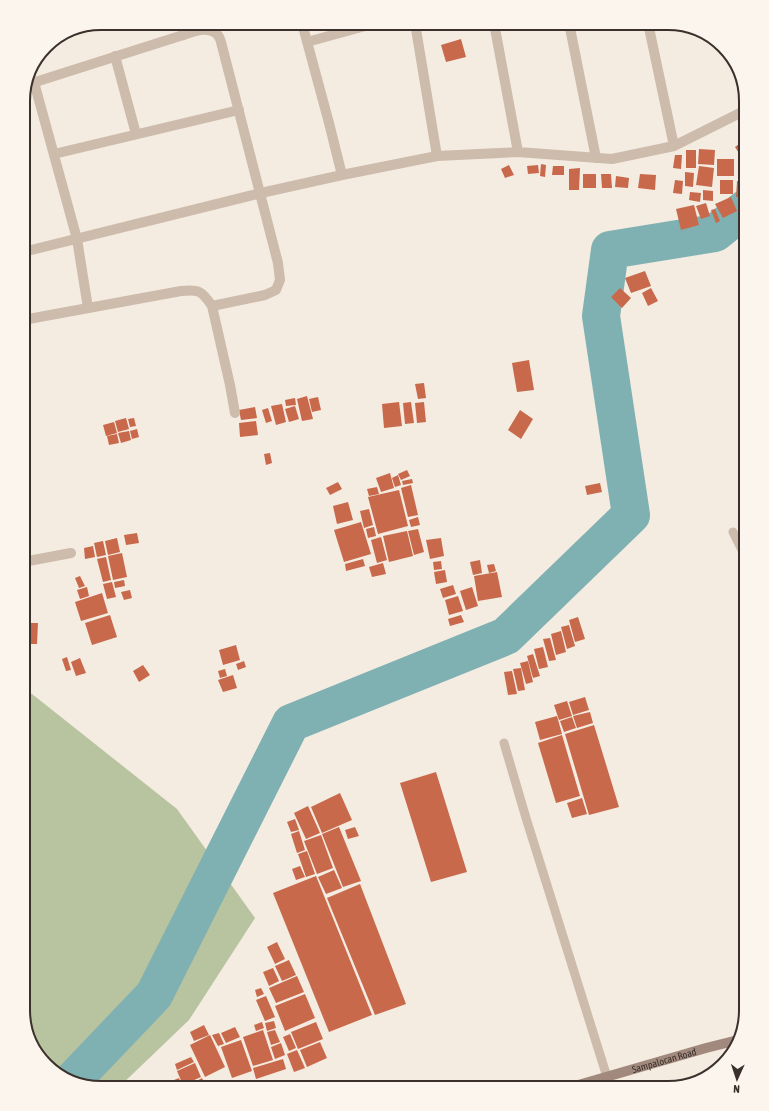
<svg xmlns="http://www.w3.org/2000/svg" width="769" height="1111" font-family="'Asap Condensed',sans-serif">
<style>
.green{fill:#b8c4a0}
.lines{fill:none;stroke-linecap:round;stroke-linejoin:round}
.river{stroke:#7fb0b2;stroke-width:38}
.building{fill:#c8694b}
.service{stroke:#cdbbac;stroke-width:9}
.minor{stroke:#cdbbac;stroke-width:10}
.secondary{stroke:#a18a7d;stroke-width:10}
.labels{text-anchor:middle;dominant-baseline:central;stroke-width:3;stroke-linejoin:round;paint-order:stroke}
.street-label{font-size:10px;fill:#3b302b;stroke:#fbf5ee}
.rim{fill:none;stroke:#3b302b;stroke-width:2}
</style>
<rect width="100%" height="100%" fill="#f4ebe1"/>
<path class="green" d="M23 691 32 694 177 809 255 918 189 1020 118 1088H96L62 1077 33 1049 23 1010Z"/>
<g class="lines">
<path class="river" d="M72 1081 154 995 291 723 506 636 631 515 601 316 610 250 715 233 746 208"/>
</g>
<path class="building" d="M461 39 466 57 446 62 441 45Z
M746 125V133L742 135 739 129Z
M743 141 746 146V156L742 158 735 147Z
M699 149 715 150 714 165 698 164Z
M686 150H696V168H686Z
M675 155H682L681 169 673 168Z
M746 158V175L738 162Z
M717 159H734V176H717Z
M541 164 546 165 545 177 540 176Z
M509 165 514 175 505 178 501 169Z
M538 165 539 173 528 174 527 166Z
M553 166H564V175H552Z
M699 166 714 168 712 187 696 185Z
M580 168 579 190H569V169Z
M685 172 694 173 693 187 685 186Z
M583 174H596V188H583Z
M601 174H611L612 188H602Z
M640 174 656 175 655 190 638 188Z
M616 176 629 178 628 188 615 187Z
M675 180 683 181 682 194 673 193Z
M720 180H733V194H720Z
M737 181H746L745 197H736Z
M703 190 713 191V201L703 200Z
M690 192 701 193 700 202 689 200Z
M731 197 737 211 723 218 715 204Z
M706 203 710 216 701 219 696 206Z
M694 205 699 225 681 230 676 209Z
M715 209 720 221 716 223 711 210Z
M645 271 651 286 631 293 625 278Z
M620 288 631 298 622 308 611 297Z
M651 288 658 301 648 306 642 293Z
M529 360 534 390 517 392 512 363Z
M424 383 426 398 418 399 415 384Z
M307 396 313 419 302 421 297 399Z
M318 397 321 410 312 412 309 399Z
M295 398 296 405 286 406 285 400Z
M399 402 402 426 384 428 382 404Z
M411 402 414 423 405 424 403 403Z
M424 402 426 422 417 423 415 403Z
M282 404 286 422 276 425 271 406Z
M295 406 299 419 289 422 285 409Z
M255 407 257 418 241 420 239 410Z
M268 408 272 421 266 423 262 410Z
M520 410 533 419 521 439 508 430Z
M126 418 129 429 118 432 115 421Z
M134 418 136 426 130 427 128 419Z
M256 421 258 435 240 437 239 423Z
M114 422 117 433 106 436 103 425Z
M137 429 139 437 132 439 130 431Z
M129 431 131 440 121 443 118 433Z
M117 434 119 443 109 445 107 436Z
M270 453 272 463 266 465 264 454Z
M407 470 410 476 401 480 398 474Z
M390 473 394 488 381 492 376 478Z
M398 475 401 485 395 487 392 478Z
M412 479 413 483 403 485 402 481Z
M338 482 342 489 330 495 326 488Z
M600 483 602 492 587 495 585 486Z
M411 485 418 515 408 517 401 488Z
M377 487 379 494 369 496 367 489Z
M399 490 408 526 378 534 368 497Z
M348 502 353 520 337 524 333 506Z
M369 509 373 525 364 528 360 511Z
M418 517 420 525 411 527 409 520Z
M361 522 371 554 344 562 334 530Z
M374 527 376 536 368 538 366 529Z
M418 529 424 552 414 555 408 531Z
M407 531 413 556 389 562 383 536Z
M137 533 139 543 126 545 124 535Z
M381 537 387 560 377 563 371 540Z
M117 538 120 552 108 555 105 541Z
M441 538 444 556 430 559 426 540Z
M103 541 106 555 97 557 94 543Z
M93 546 95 557 85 559 84 548Z
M122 553 127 577 113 580 108 556Z
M106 557 111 580 103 582 97 559Z
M363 559 365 566 346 571 345 564Z
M480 560 482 573 473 575 470 562Z
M441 561 442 569 434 570 433 562Z
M383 563 386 574 372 577 369 567Z
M494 564 496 571 489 573 487 565Z
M445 570 447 582 436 584 434 572Z
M497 572 502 597 478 601 474 576Z
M80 576 85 586 79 588 75 578Z
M124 580 125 586 115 588 114 582Z
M112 582 116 597 107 599 103 584Z
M453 585 456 594 443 598 440 589Z
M87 587 89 596 80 599 77 590Z
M472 587 478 606 466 610 460 591Z
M130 590 132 598 124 600 121 592Z
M102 593 108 613 81 621 75 602Z
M458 596 463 611 449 615 445 600Z
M110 615 117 637 92 645 85 623Z
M461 615 464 622 450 626 448 619Z
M578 617 585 639 575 642 569 620Z
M23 623H38L37 644H23Z
M569 625 575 646 567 649 561 627Z
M561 631 566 652 556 655 551 634Z
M550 638 556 660 549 661 543 639Z
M236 645 240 660 223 665 219 650Z
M543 647 548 667 539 669 534 649Z
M533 654 540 676 533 678 527 656Z
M67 657 71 670 66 671 62 659Z
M80 658 86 673 76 676 71 662Z
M244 661 246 667 238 670 236 664Z
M528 661 533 682 526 684 520 663Z
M143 665 150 675 139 682 133 671Z
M521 668 525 690 518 691 513 669Z
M225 669 227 676 220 678 218 671Z
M512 671 517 694 508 695 504 672Z
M233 675 237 688 223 692 218 680Z
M585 697 589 710 573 715 569 702Z
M567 701 572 716 559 720 554 705Z
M590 712 593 723 577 728 573 716Z
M557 716 562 734 540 740 535 722Z
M572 717 576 728 564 732 560 721Z
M594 725 619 807 589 815 565 734Z
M562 735 580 796 556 803 538 743Z
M436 772 467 872 431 882 400 783Z
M340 793 352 820 322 833 311 807Z
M582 798 587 814 572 818 567 803Z
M308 806 320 833 306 839 294 813Z
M295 819 299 830 291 832 287 822Z
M339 827 361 881 343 887 322 834Z
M355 827 359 836 348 839 345 830Z
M299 831 305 850 297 853 291 834Z
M321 835 333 868 317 874 304 841Z
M307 851 315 874 306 877 298 854Z
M300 866 305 877 296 880 292 869Z
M334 870 342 888 326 894 318 877Z
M316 876 372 1015 329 1032 273 893Z
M360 884 406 1004 375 1015 327 898Z
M277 942 285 959 275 964 267 947Z
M289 960 296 975 282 981 275 966Z
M273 968 279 981 269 986 263 972Z
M297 976 304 992 276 1003 269 988Z
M261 988 264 994 257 997 255 990Z
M305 994 315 1018 285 1031 275 1006Z
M266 996 275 1017 265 1021 256 1000Z
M274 1021 276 1028 267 1031 265 1023Z
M262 1022 264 1028 256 1031 254 1025Z
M316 1022 323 1039 298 1049 291 1032Z
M204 1025 209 1035 194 1041 190 1032Z
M235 1027 240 1037 226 1043 221 1033Z
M263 1030 273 1060 253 1066 243 1037Z
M275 1030 280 1042 271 1045 267 1032Z
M219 1033 224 1044 218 1046 212 1035Z
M290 1034 296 1048 289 1051 283 1037Z
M210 1035 225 1067 205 1077 190 1045Z
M241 1040 252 1071 232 1078 221 1047Z
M320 1042 327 1058 307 1067 300 1050Z
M281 1043 285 1055 275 1059 271 1047Z
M297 1050 305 1068 294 1072 287 1054Z
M191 1057 194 1062 177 1070 175 1064Z
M283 1059 286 1069 256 1079 253 1068Z
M195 1063 201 1077 183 1085 177 1071Z
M179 1078 182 1086 177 1088 174 1080Z
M202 1078 206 1086 201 1088H196L193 1083Z"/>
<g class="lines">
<path class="service" d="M733 532 746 558
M504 743 526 818 607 1077"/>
<path class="minor" d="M302 23 329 123 342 175
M415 23 437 156
M494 23 518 152
M569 23 596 158
M648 23 674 146
M307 42 376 23
M115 56 136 134
M34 82 77 239 88 308
M26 85 180 36C190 33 205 26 214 32 218 34 220 38 221 42L278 263 280 280 276 290 265 295 212 306
M54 154 239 110
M23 252 261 193 342 175 437 156 518 152 612 159 674 146 746 110
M23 320 181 291C199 289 202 291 212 306L230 385 235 413
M23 562 71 553"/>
<path class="secondary" id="s1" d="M568 1088 706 1048 738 1040"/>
</g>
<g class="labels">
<g class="street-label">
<text stroke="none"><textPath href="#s1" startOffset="100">Sampalocan Road</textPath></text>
</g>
</g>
<path d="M0 0H769V1111H0ZM101 30H668A71 71 0 0 1 739 101V1010A71 71 0 0 1 668 1081H101A71 71 0 0 1 30 1010V101A71 71 0 0 1 101 30Z" fill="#fbf5ee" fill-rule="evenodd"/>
<path class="rim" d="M101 30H668A71 71 0 0 1 739 101V1010A71 71 0 0 1 668 1081H101A71 71 0 0 1 30 1010V101A71 71 0 0 1 101 30Z"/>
<g transform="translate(737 1079) rotate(183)" stroke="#fbf5ee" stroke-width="3" paint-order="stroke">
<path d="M0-3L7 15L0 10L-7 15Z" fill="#3b302b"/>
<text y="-6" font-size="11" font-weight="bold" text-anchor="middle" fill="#3b302b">N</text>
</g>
</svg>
